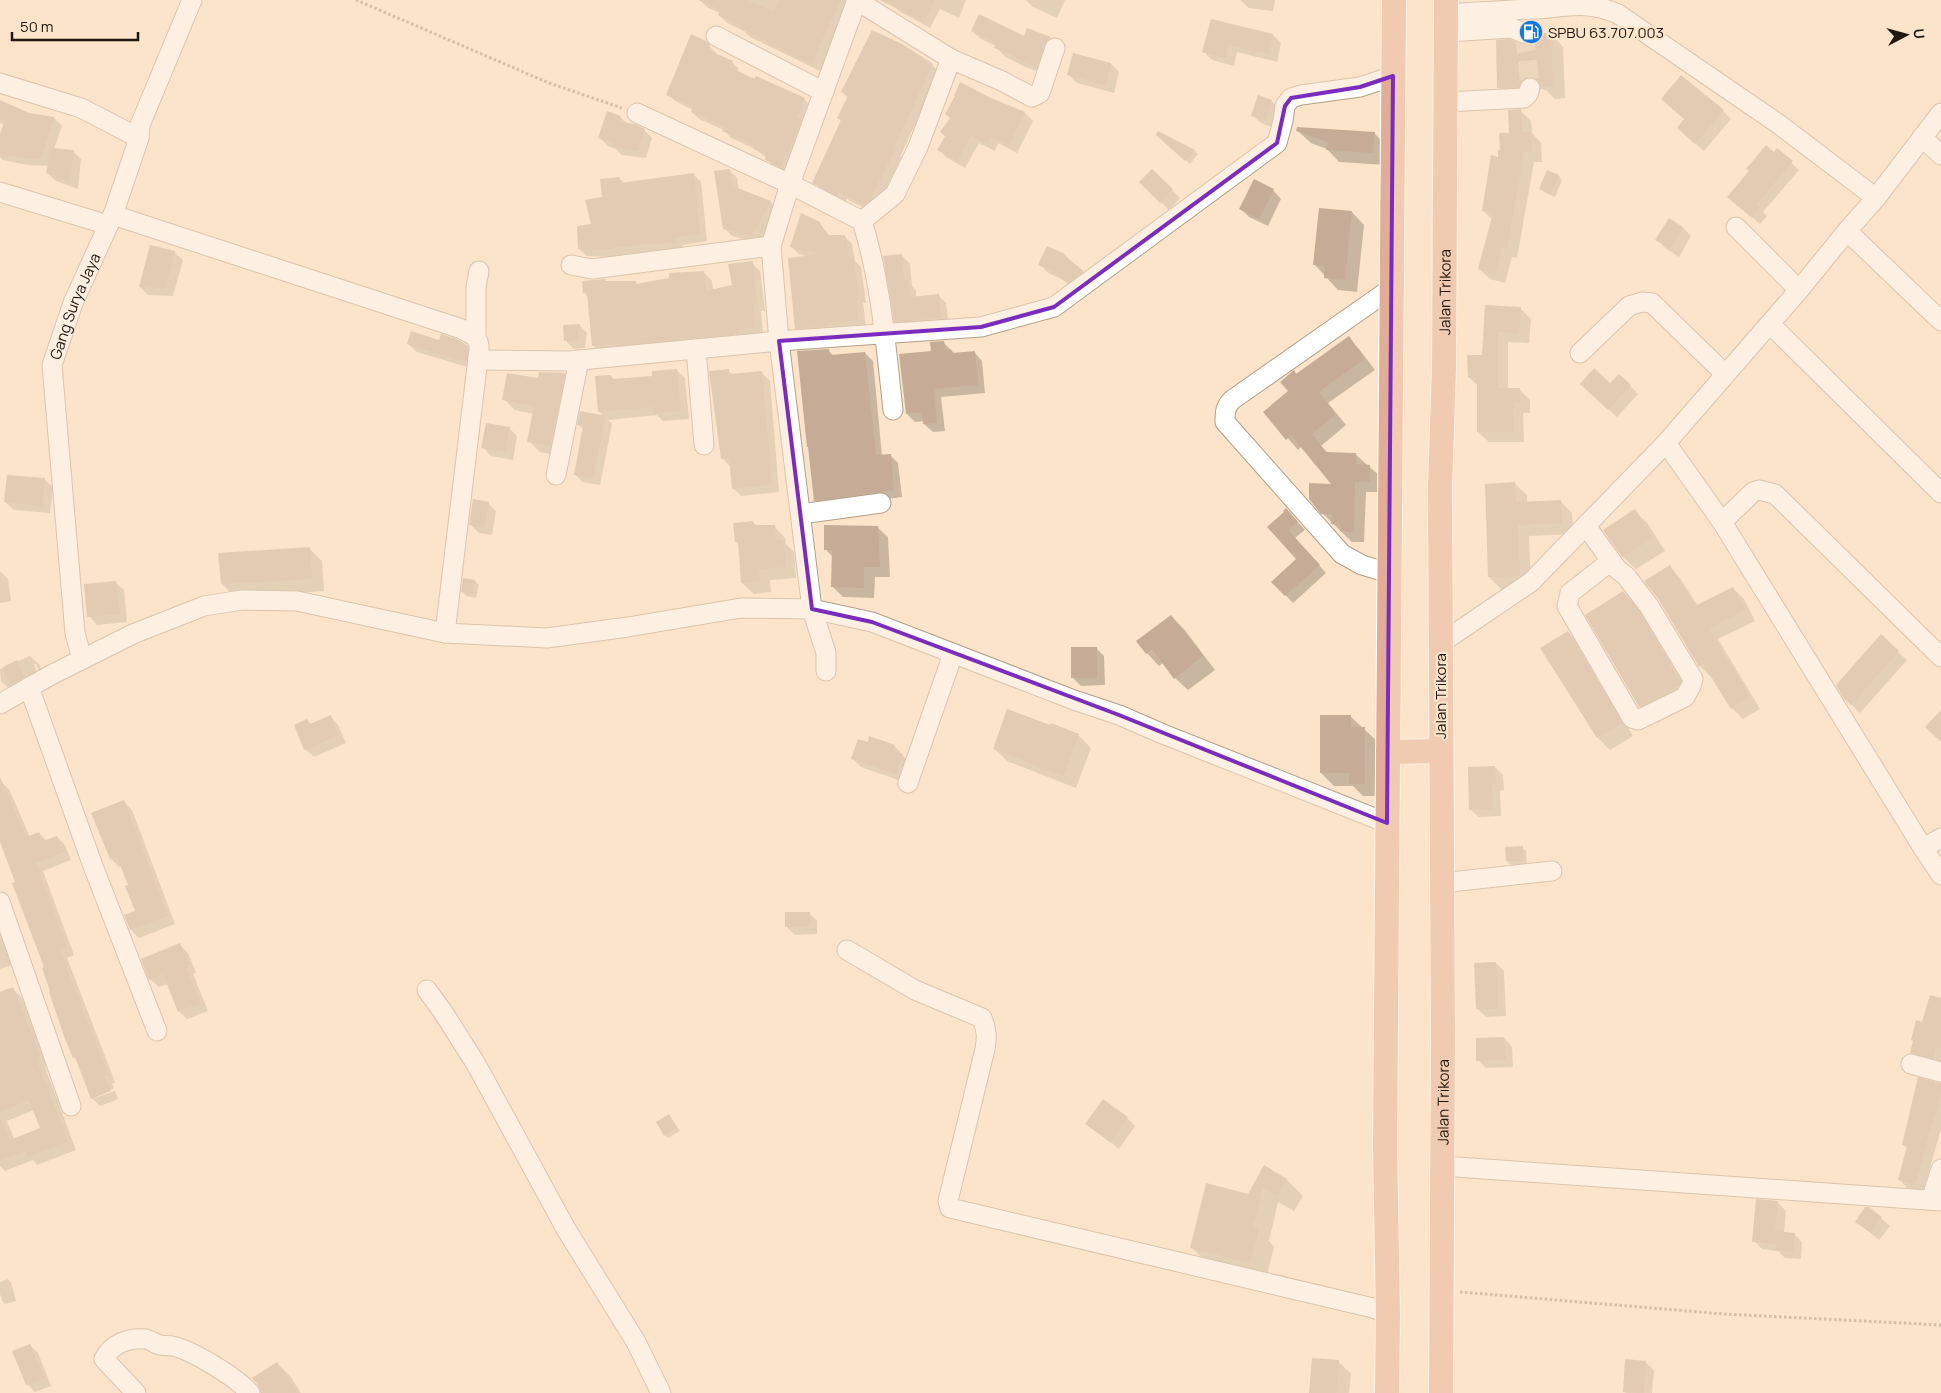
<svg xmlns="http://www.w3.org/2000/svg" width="1941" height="1393" font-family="Manrope,sans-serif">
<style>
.shadow{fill:#0003;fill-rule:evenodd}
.building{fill:#c6ac96}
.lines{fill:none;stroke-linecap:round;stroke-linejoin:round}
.minor-tunnel{stroke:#dac5ae;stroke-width:19;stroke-dasharray:19 9;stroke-linecap:butt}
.minor-casing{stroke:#b59f87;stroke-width:21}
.major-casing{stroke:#fff;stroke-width:26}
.path{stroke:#a2907d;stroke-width:3;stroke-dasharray:2.5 2.5;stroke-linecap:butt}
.minor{stroke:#fff;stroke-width:19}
.major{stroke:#e2ad96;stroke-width:24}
.marked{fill:none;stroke:#7b2cbf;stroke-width:4;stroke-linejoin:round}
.labels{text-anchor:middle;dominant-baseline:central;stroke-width:4.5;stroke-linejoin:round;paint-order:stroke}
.poi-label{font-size:15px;fill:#20170e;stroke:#fbe4ca;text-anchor:start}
.street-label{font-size:15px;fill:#20170e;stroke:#fbe4ca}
</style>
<rect width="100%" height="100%" fill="#fbe4ca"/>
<path class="shadow" d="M700 0H852L820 71 750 37 744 31 727 23 719 15 720 13 708 8Z
M895 0H966L959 18 940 9 930 28 899 11 893 5Z
M1026 0H1065L1057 18 1033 7Z
M1240 0H1275L1273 11 1249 8Z
M1212 20 1273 35 1281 43 1277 62 1237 52 1234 66 1212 60 1204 52Z
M1027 30 1050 38 1058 46 1045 74 1025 67 1004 56 996 46 981 39 972 31 1024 38Z
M1551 34 1563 47 1565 98 1555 99 1547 91 1542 89 1511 100 1499 88 1525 45Z
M705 42 716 53 715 54 732 62 739 69 737 72 804 99 811 106 788 173 773 166 767 158 755 149 731 138 724 130 699 119 692 112 693 110 675 101 668 94Z
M1074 54 1111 64 1119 72 1114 93 1077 83 1069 75Z
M932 65 939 72 900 157 901 158 877 208 872 212 847 199 845 202 821 190 814 182 841 121 838 118 848 98 843 92Z
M991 99 1025 113 1033 121 1017 153 998 143 995 151 979 143 965 168 946 157 939 149 946 136 951 119Z
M0 101 29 114 54 118 62 126 54 149 73 151 81 159 78 189 56 181 47 173 49 166 27 165 3 160 0 157V138L5 125 0 123Z
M1271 101 1280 109 1274 128 1261 123 1252 115Z
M1521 111 1531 121 1532 133 1541 143 1542 162H1534L1517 258 1512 257 1505 283 1490 279 1479 269 1493 220 1483 211 1499 158Z
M1723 111 1731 119 1704 151 1686 136Z
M620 117 628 124 644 130 652 138 646 158 622 155 616 149 608 146 600 138Z
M1298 131 1374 133 1387 146 1386 165 1339 162 1327 149 1311 143Z
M1158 132 1195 151 1198 154 1190 164 1161 138Z
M1777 150 1799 170 1763 212 1767 216 1760 224 1737 204Z
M729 170 737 178 739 190 771 202 778 210 760 244 732 236 724 228Z
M1152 170 1180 198 1169 210 1141 182Z
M1548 171 1559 176 1562 180 1555 197 1544 192 1540 188Z
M693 174 701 182 707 241 683 245V250L651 251 608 257 587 256 579 249 592 225 603 199 619 178 624 183Z
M1273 190 1281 199 1268 226 1249 217 1241 209Z
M1352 212 1364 225 1357 292 1338 290 1314 264Z
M1669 219 1683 228 1691 236 1679 257 1665 248 1657 240Z
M819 223 830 236H844L852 244 855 261 861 267 866 303H863L866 327 804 336 796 328 809 257 799 254 791 246Z
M1047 248 1065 255 1091 280 1077 290 1061 279 1048 273 1040 264Z
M174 252 183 260 173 296 148 295 140 287Z
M902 256 910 264 912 286 916 290V297L938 295 946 303 949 326 904 329 895 321Z
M752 263 760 271 765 311H761L763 335 601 353 593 345 588 297 584 292 605 280 606 282H635L638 285 703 272 712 281 713 290 733 286Z
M1486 306 1520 308 1531 319 1529 343 1508 342V390H1520L1530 400V413H1523L1524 442H1489L1478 432V386L1469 377 1484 356Z
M579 325 587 333 585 348 574 349 566 341Z
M1348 338 1359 349 1375 370 1328 403 1346 425 1321 446 1328 453 1355 454 1381 477 1380 492H1366L1364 542H1352L1322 513 1334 485 1302 446 1298 450 1265 412 1290 392 1297 375Z
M943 342 955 354 974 352 982 361 985 393 941 397 945 431 933 432 924 424V421L915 422 907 414 933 352Z
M408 344 467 347 475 355 474 369 417 352Z
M828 350 834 356 865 353 873 361 882 456 890 455 898 463 902 497 824 508 815 500Z
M676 370 685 378 689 419 663 421 657 415 608 420 612 424 600 485 582 482 575 474 584 430 579 425 604 417 599 411 611 376 615 380 653 377Z
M728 370 733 375 761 372 770 381 779 492 741 496 733 488 731 467 722 458Z
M564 374 575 385 560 456 540 452 529 441 533 414 515 410 504 399 539 380Z
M1619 375 1638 394 1617 417 1590 392 1610 385Z
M509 428 517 436 513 460 491 456 483 447Z
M44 479 53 487 50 513 14 510 5 502Z
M1515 484 1527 495V503L1560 501 1572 513 1573 534 1529 536 1531 587 1501 589 1489 577Z
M488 503 496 511 492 535 479 533 471 525Z
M1635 511 1648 524 1665 551 1636 569 1623 557 1604 530Z
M1293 517 1305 530 1295 538 1326 573 1293 603 1273 582 1298 559 1269 527Z
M753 523 757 526H774L785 538 786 544 794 552 796 578 770 580 771 592 754 594 742 583 739 544 736 542Z
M877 527 888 537 890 577H875L874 598 843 597 833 587V557L825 549Z
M309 548 322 561 324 591 235 597 222 584Z
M1670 567 1680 578 1698 606 1733 588 1744 599 1755 621 1718 639 1760 709 1743 719 1732 708 1712 676 1711 677 1700 666Z
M0 571 8 579 11 601 0 603Z
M475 581 479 585 476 598 466 596 463 592Z
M115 582 124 590 127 622 97 625 89 616Z
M1623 592 1640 609 1656 631 1696 697 1695 702 1657 723 1640 706Z
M1171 616 1184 629 1215 670 1188 690 1175 678 1164 662 1159 666 1147 653Z
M1568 632 1581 645 1633 736 1610 750 1598 738Z
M1096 648 1104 656 1105 685 1081 686 1073 678Z
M1898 652 1907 660 1860 713 1845 698Z
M30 656 39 664 43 674 9 689 1 681 0 669ZM34 664H36L39 671 37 672Z
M1350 716 1377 741V796H1363L1353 786H1334L1321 773Z
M330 717 338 725 346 743 314 757 305 749 307 720 312 725Z
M1078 735 1091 748 1076 788 1007 761 994 748Z
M868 744 894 746 902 754 910 764 904 782 861 767 853 759Z
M1495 767 1503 775 1504 790 1500 791 1501 816 1479 817 1470 809Z
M0 781 9 789 30 837 39 833 47 841 57 837 65 845 71 860 43 871 74 955 67 958 115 1082 112 1084 114 1088 95 1096V1098L115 1091 118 1099 100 1106 92 1098 79 1063 74 1057 45 968 0 838Z
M124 802 132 810 175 924 139 938 131 930 126 916 136 912 130 885 122 866 119 867 111 859Z
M1522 848 1526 851 1527 864 1511 865 1507 861Z
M809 913 817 921V934L795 935 786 926Z
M0 925 14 964 0 969Z
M180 945 188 953 196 973 193 974 208 1011 187 1019 179 1011 168 984 159 987 150 979Z
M1496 963 1504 971 1506 1016 1486 1017 1478 1009Z
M13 989 22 998 48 1066 45 1067 76 1150 37 1165 33 1160 5 1171 0 1166V993ZM34 1110 42 1129 14 1139 7 1121Z
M1941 999V1064L1920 1061 1911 1053 1914 1042 1912 1040Z
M1504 1038 1512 1047 1513 1067 1486 1068 1478 1060Z
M1941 1084V1129L1923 1192 1907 1188 1899 1179 1908 1149 1903 1144Z
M669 1116 680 1131 668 1138 665 1135Z
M1127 1118 1135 1126 1119 1149 1087 1124Z
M1264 1167 1287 1180 1303 1196 1294 1211 1278 1202 1269 1241 1274 1247 1266 1279 1207 1263 1191 1247 1249 1195Z
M1777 1202 1786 1211 1784 1233 1794 1234 1802 1242 1801 1259 1785 1258 1778 1251 1762 1249 1754 1241Z
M1881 1218 1890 1226 1879 1240 1856 1221Z
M8 1279 11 1283 16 1301 5 1304 2 1300 0 1294V1282Z
M30 1345 38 1353 51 1386 35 1392 27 1384Z
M1338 1361 1351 1374 1349 1393H1310Z
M1645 1362 1654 1370 1652 1393H1626L1624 1391Z
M277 1363 290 1376 301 1393H264Z"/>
<path class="building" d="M698 0H747L774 12 780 0H841L811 64 741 29 742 27 718 15 720 10Z
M880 0H935L924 22Z
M979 14 1024 36 1027 28 1051 37 1044 44 1037 67 1016 59V57L994 48 996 43 971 31Z
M1211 19 1273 34 1269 54 1229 45 1226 59 1202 52Z
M872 30 902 44 933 64 893 149 895 150 870 200 864 205 839 192 837 196 812 183 841 120 837 118 848 96 841 92Z
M1534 33H1551L1553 86 1541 87 1538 80 1528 77 1522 80 1518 87 1497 88 1496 40 1510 39 1525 44 1530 42Z
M691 34 706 41 710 45 708 50 733 61 730 67 754 79 756 76 805 98 796 117 801 120 787 156 784 155 781 167 765 160 767 155 753 149 755 146 722 131 724 127 691 112 693 107 666 95Z
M1073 53 1111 63 1106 85 1067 75Z
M1681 75 1724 110 1695 144 1677 128 1684 119 1661 99Z
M960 82 991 98 1025 112 1009 146 990 136 987 144 971 136 957 161 937 150 945 136 940 132 950 118 945 114 955 96H954Z
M1258 95 1272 100 1266 120 1251 116Z
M0 100 29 113 54 117 41 159 18 157 0 154V134L5 120 0 119Z
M1521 109 1522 132H1531L1532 152H1524L1507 249 1502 247 1495 274 1478 269 1493 213 1482 211 1491 155 1498 157V150H1500L1499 133H1509L1508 110Z
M607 111 621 116 619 122 635 124 645 129 638 151 612 147 614 143 598 138Z
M1297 127 1375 132 1373 153 1326 150 1328 142 1296 131Z
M1158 131 1195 150 1185 161 1156 135Z
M1766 145 1774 152 1777 148 1793 161 1757 204 1760 207 1752 218 1727 197 1749 171 1746 169Z
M52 148 74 150 70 182 46 173Z
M730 169 732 186 771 201 752 236 723 229 714 171Z
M1152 169 1173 189 1160 203 1139 182Z
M1547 170 1559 175 1551 194 1539 189Z
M694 173 700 233 676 238V243L643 244 600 250 578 249 577 226 591 224 585 200 602 197 600 179 620 177V183Z
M1254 179 1274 189 1259 219 1239 209Z
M1319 208 1352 211 1345 280 1324 278 1325 266 1313 265Z
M801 213 820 222 826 235H845L849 258 853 257 859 296H856L858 320 827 323 828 326 795 329 788 258 820 254 790 247Z
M1669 218 1683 227 1670 249 1655 240Z
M150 245 175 251 165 288 139 287Z
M1047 246 1065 254 1064 256 1084 271 1068 283 1052 271 1038 265Z
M902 254 904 280H908L910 297 939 294 941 318 894 322 883 256Z
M753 261 757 303H753L755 327 738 329V334L620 345 619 343 592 346 587 293H583L582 281 605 279V281H636V284L669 278V273L704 271 706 291 732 285 728 264Z
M1485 305 1521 307 1519 333 1498 332V388H1520V403H1513L1514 432H1477V378H1468L1467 355H1482Z
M580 324 577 340 564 341 563 325Z
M411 331 439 340 441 334 457 339 468 346 466 362 407 344Z
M1349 336 1365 359 1319 392 1336 414 1312 434 1326 452 1356 453V464L1370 465V482H1355L1354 532 1340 531V525L1331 524 1332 514H1321L1309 499V483L1331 484 1291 435 1286 440 1263 412 1288 391 1280 382 1294 370 1296 374Z
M944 341 945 350 951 349 952 353 975 351 978 385 934 389 937 423 923 424 922 412 906 414 899 354 931 351 930 342Z
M829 349 830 355 865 352 876 455 891 454 894 490 814 501 808 447H807L797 351Z
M1594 368 1610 383 1619 374 1631 385 1608 410 1580 384Z
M677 369 681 411 654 413 653 407 598 412 595 376 611 375 612 379 652 376V371Z
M729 369V374L762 371 772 484 732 489 729 458 721 459 709 371Z
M539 372 565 373 550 446 527 442 534 406 502 400 507 373 538 378Z
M580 411 606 416 593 478 574 475 583 426 577 425Z
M486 423 510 427 505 452 481 448Z
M7 475 45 478 42 506 4 502Z
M1515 482 1516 502 1561 500 1562 523 1518 525 1520 576 1488 577 1485 484Z
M473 499 489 502 484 528 469 525Z
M1286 508 1298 522 1288 530 1320 565 1285 596 1271 582 1296 559 1267 527 1284 512 1283 511Z
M1635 509 1653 538 1622 557 1603 530Z
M753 521 754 525H775L776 540H783L786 567 759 569 760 581 741 583 738 542H735L733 523Z
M824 525 878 526 880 567H864V588L831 587 832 550H824Z
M310 547 312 579 221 584 218 553Z
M1670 565 1695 606 1733 587 1745 610 1709 628 1750 697 1731 709 1703 664 1699 667 1659 600 1644 581Z
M463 578 475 580 473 594 461 592Z
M116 581 120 614 87 617 84 584Z
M1623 591 1640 612 1680 682 1679 685 1661 696 1639 707 1585 615Z
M1171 615 1203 656 1174 679 1152 649 1146 654 1136 641Z
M1568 631 1621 721V723L1597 738 1540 648Z
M1881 634 1899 651 1851 705 1844 699 1836 685Z
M1071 647H1097V678H1071Z
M17 660 24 677 11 685 3 667Z
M1007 709 1050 725 1051 723 1079 734 1063 776 993 749Z
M1941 710V742L1925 727Z
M331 715 338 735 304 750 294 725 307 719 310 724Z
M1320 715H1351V727H1365V784H1349V773H1320Z
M869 736 895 745 893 751 903 754 896 774 851 759 858 739 868 742Z
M1495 766 1496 783H1492L1493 809 1469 810 1468 767Z
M0 777 26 837 39 832 43 841 57 836 64 852 36 863 67 947 60 950 108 1074 104 1076 111 1091 91 1099 75 1057 73 1058 65 1039 49 992 50 991 42 968 44 967 12 883 15 882 0 842Z
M124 800 168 916 130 930 124 915 135 911 125 886 128 885 117 857 110 859 91 813Z
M1523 846V861H1506L1505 847Z
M785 912H810V926L785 927Z
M180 943 189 964 186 966 200 1003 178 1012 163 974 149 980 141 959Z
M1496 962 1498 1009H1476L1474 963Z
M13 987 40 1056 36 1058 68 1141 27 1157 25 1151 0 1161V1117L10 1140 40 1128 29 1100 0 1112V992Z
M1930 995 1941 998V1048L1936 1047 1933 1058 1910 1053 1913 1041 1911 1040 1916 1020 1922 1022Z
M1504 1037 1506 1059 1476 1061V1038Z
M1918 1077 1941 1083V1093L1915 1185 1898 1180 1907 1146 1902 1145Z
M1103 1099 1128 1117 1110 1142 1085 1124Z
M669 1114 677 1127 664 1136 656 1122Z
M1264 1165 1287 1179 1278 1196 1263 1188 1252 1228 1259 1230 1250 1263 1190 1248 1206 1183 1248 1194Z
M1756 1199 1778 1201 1775 1231 1795 1233 1793 1252 1776 1250V1244L1752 1242Z
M1865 1207H1869L1882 1217 1871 1233 1855 1222Z
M30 1344 44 1378 26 1385 12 1351Z
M1312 1358 1339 1360 1336 1393H1309Z
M1625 1359 1646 1361 1644 1393 1623 1392Z
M277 1362 298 1393H261L258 1385 252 1378Z"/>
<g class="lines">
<path class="minor-tunnel" d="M1523 33 1527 53 1530 88"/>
<g class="minor-casing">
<g id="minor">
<path d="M856 0 951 59 1002 81 1032 97 1040 93 1055 48"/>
<path d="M1446 14C1476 12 1505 10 1535 9 1567 7 1586 0 1618 14L1780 125 1876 198"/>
<path d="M1447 32 1512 28 1523 33"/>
<path d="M716 36 824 92"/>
<path d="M0 83 81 108 139 138"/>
<path d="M1446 102 1524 98 1528 94 1530 88"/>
<path d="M637 113 790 184 862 221C881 281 886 347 893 410"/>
<path d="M1922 137 1941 155"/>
<path d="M0 192 108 225"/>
<path d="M113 215 462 329C472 335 480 337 479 350L445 633"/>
<path d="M862 221 895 194 918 147 951 59"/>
<path d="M1736 227 1799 290"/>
<path d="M1847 231 1941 321"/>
<path d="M571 265 592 269 771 246"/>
<path d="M1770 324 1941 493"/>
<path d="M476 337V287L479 271"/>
<path d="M696 349 704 445"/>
<path d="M1580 353 1629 306 1642 302 1652 303 1725 374"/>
<path d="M478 360 570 361 779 341 981 327 1054 307 1277 143 1283 121 1285 106 1291 98 1301 95 1360 87 1393 76"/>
<path d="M1666 443 1722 522 1923 848 1941 875"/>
<path d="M556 475 579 360"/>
<path d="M801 514 881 503"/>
<path d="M1722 522 1753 492 1759 490 1775 494 1941 657"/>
<path d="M1586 526 1617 569 1626 576 1649 606 1693 679 1691 686 1685 697 1638 720 1632 718 1567 606 1570 593 1611 561"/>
<path d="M1389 573 1362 565 1342 554 1225 422C1225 413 1225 407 1232 400L1393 287"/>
<path d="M1441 643 1531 582 1666 443 1799 290 1847 231 1876 198 1941 113"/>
<path id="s1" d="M82 659 75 633 52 365 73 303 113 215 139 138 140 125 192 0"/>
<path d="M826 671V653L812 609 779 341 771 246 790 184 857 0"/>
<path d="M29 687 93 866 157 1031"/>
<path d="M0 704 51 675 133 634 204 606 242 600 297 601 445 633 547 638 628 627 741 608 812 609 872 622 1074 700 1119 715 1163 734 1387 823"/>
<path d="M908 783 953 654"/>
<path d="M1923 848 1941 838"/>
<path d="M1441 883 1552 871"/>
<path d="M0 902 71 1106"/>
<path d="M847 950 915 990 982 1018C987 1030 987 1037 985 1049L948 1201 950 1208 1373 1308 1388 1314"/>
<path d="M427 990 443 1012 476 1064 566 1229 636 1342 661 1393"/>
<path d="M1911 1064 1941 1072"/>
<path d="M1442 1166 1941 1201"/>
<path d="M1931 1200 1941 1169"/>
<path d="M136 1393 104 1359C111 1344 129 1337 146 1339 151 1340 155 1344 160 1345 164 1346 168 1345 172 1346 192 1350 236 1377 250 1393"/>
</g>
</g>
<g class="major-casing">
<g id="major">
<path d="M1388 752 1440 751"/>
<path d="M1387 1393 1388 1314 1385 1146 1394 0"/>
<path id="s2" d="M1441 1393 1443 1042 1440 486 1444 369 1446 0"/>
</g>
</g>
<path class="path" d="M356 0 549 83 622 108
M1460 1292 1724 1314 1941 1325"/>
<use href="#minor" class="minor"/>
<use href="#major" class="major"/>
</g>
<path d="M0 0H1941V1393H0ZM1393 76 1387 823 1119 715 872 622 812 609 779 341 981 327 1054 307 1277 143 1285 106 1291 98 1360 87Z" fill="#fbe4ca" fill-opacity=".55" fill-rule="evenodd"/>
<path class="marked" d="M1393 76 1387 823 1119 715 872 622 812 609 779 341 981 327 1054 307 1277 143 1285 106 1291 98 1360 87Z"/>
<defs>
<g id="fuel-disc" transform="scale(1.25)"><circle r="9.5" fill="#1378e0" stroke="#fbe4ca"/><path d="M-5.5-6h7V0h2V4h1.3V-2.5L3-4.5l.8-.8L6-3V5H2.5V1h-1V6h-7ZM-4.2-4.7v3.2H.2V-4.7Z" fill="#fff"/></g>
</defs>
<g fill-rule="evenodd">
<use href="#fuel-disc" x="1531" y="32"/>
</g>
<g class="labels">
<g class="poi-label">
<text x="1548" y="32">SPBU 63.707.003</text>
</g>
<g class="street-label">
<text stroke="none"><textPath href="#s2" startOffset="1101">Jalan Trikora</textPath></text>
<text stroke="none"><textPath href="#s1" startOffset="359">Gang Surya Jaya</textPath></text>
<text transform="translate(1440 696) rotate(-90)">Jalan Trikora</text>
<text stroke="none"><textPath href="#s2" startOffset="291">Jalan Trikora</textPath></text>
</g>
</g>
<g transform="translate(1906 35) rotate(84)" stroke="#fbe4ca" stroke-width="4" paint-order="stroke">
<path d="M0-4L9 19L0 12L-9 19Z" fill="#20170e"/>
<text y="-8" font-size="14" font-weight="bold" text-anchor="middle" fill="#20170e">U</text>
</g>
<path d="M12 32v8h126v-8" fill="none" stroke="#20170e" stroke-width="2.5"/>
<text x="20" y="32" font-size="15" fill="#20170e" stroke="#fbe4ca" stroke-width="4" paint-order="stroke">50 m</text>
</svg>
